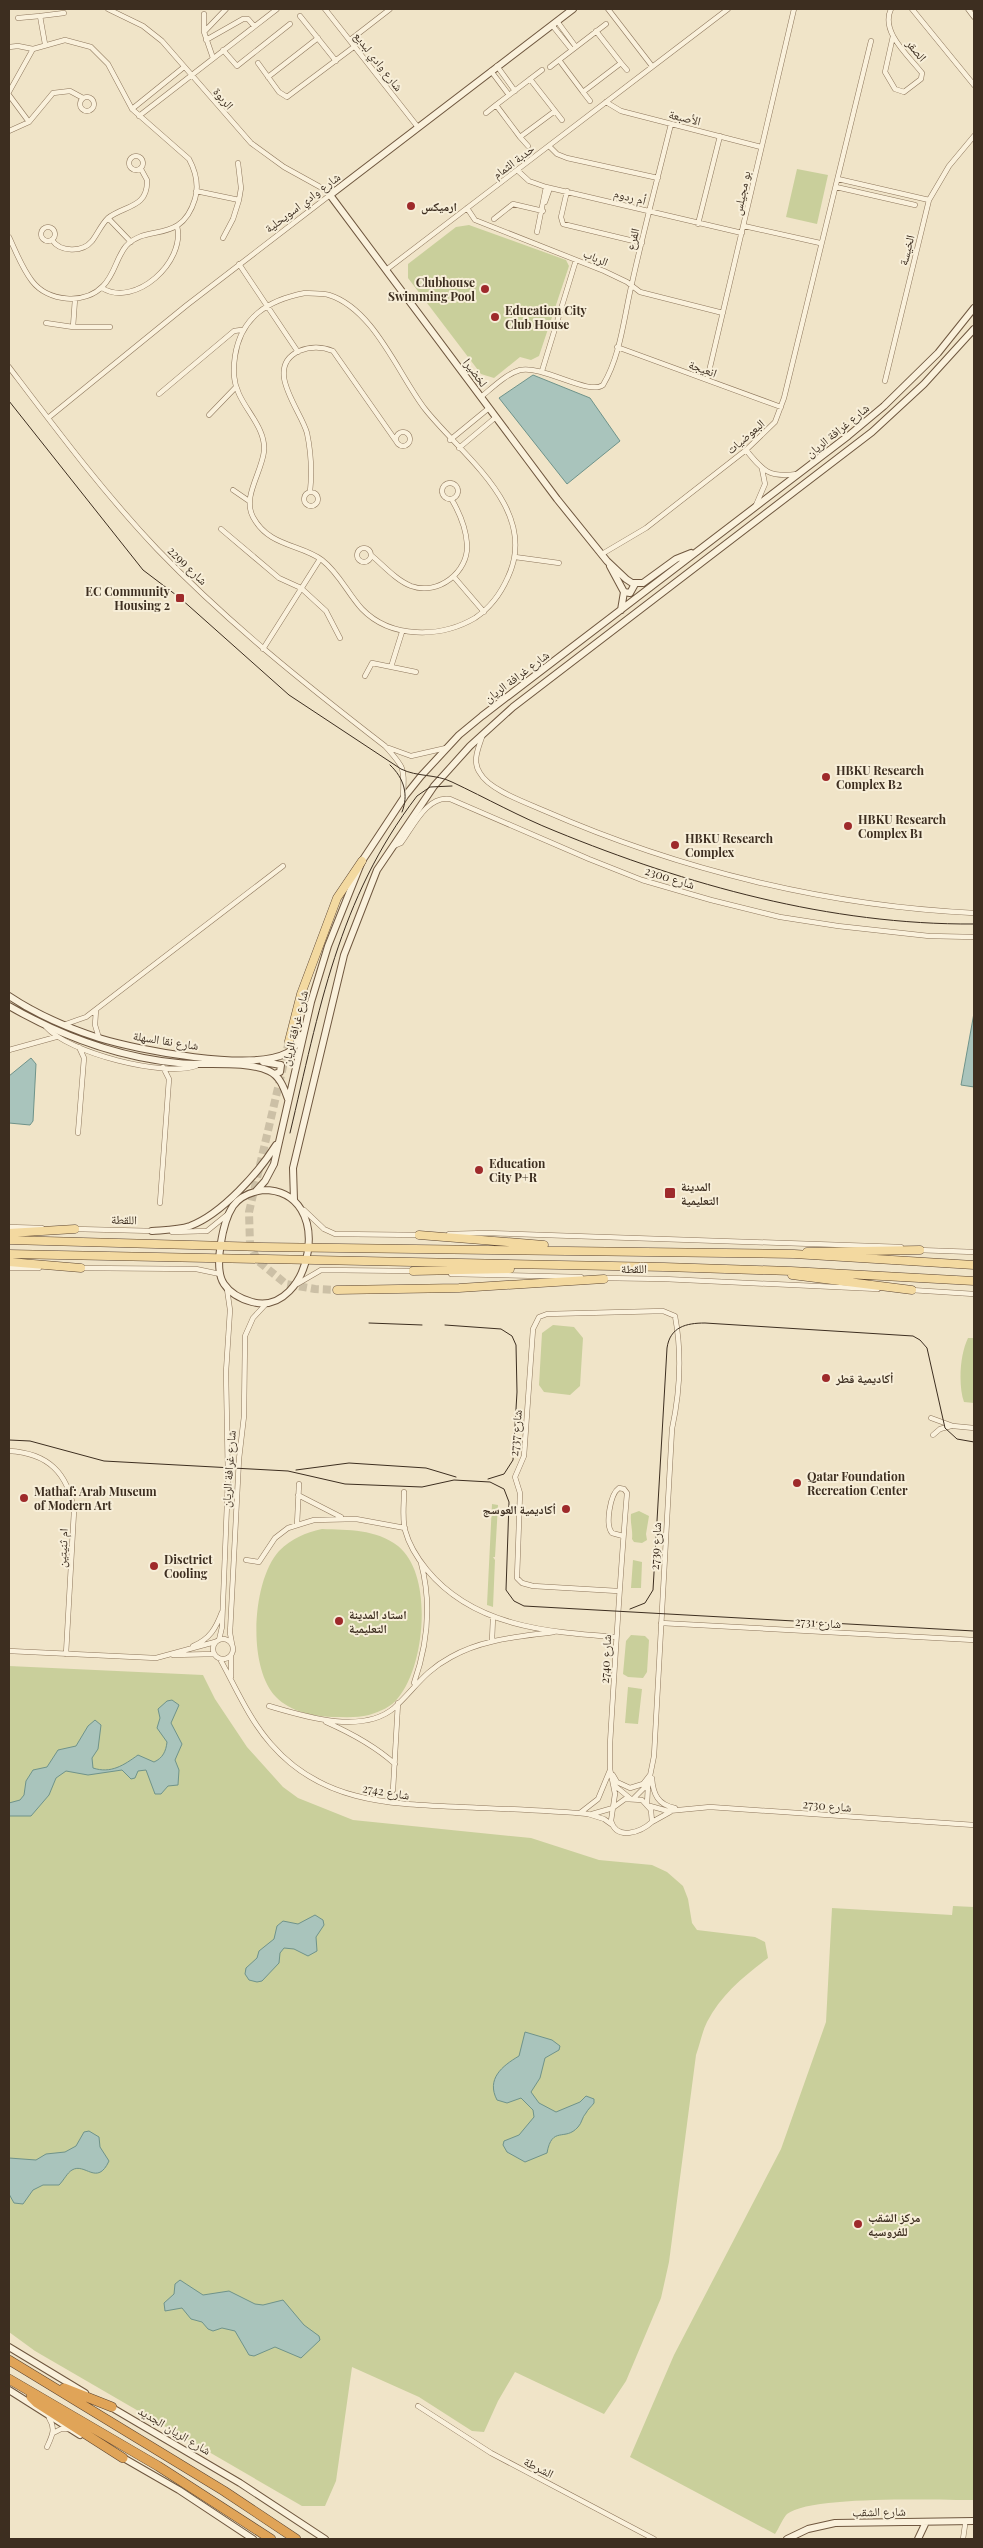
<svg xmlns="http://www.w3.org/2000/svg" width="983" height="2548" font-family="'Playfair Display','Noto Naskh Arabic',serif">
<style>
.green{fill:#c9cf9b}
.water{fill:#a9c4bc;stroke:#6f938a}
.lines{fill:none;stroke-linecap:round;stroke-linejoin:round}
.primary-tunnel{stroke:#ccc0a6;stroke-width:8;stroke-dasharray:8 4;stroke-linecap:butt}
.street-casing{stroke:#8d765c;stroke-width:5.5}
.secondary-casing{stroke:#6f573f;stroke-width:8}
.primary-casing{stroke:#5b4430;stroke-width:9}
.highway-casing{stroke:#5b4430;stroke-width:10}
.street{stroke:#faf1dc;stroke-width:4.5}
.secondary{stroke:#faf1dc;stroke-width:6}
.primary{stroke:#f3d9a0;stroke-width:8}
.highway{stroke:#e0a458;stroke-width:9}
.tram{stroke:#3d2e20;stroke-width:1}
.poi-dot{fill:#9e2a2b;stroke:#f7eed8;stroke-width:2}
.labels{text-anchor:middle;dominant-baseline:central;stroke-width:4;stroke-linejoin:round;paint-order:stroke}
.street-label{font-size:12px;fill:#3d2e20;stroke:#f7eed8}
.poi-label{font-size:12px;font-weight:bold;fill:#3d2e20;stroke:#f7eed8;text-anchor:start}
</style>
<rect width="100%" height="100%" fill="#f0e4c8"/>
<path class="green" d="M797 169 828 175 817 224 786 217Z
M469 225 566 260 569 266 539 356 531 360 520 357 494 378 481 374 408 278V264L456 227Z
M553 1325 574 1327 583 1338 580 1386 570 1395 544 1392 539 1385 542 1333Z
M968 1338H974V1403L964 1402C958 1385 960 1354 968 1338Z
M492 1504 498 1505 495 1557H493L495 1560 493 1607 487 1605Z
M639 1511 649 1516 646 1534 647 1540 642 1543 634 1542 632 1539C633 1530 630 1523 631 1514Z
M322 1529C348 1530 376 1529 398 1546 434 1575 425 1666 398 1698 391 1707 381 1711 369 1715 358 1718 344 1717 332 1717 312 1716 291 1712 276 1697 247 1667 252 1581 279 1551 292 1538 305 1533 322 1529Z
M633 1560 642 1562 641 1588H631Z
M631 1635 645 1636 649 1640 647 1672 643 1678 628 1677 623 1674 626 1641Z
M9 1666 203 1675 215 1699 247 1747 283 1787 298 1798 353 1820 531 1838 599 1860 652 1865 667 1872 683 1886 688 1899 692 1923 697 1930 755 1937 765 1942 768 1958C744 1976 721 1995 707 2022 702 2032 700 2044 696 2055L669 2262 661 2298 626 2381 604 2414 515 2372 498 2401 484 2432 472 2431 419 2397 352 2367 336 2481 325 2506H302L35 2351 9 2332Z
M628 1687 642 1689 638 1724 625 1723Z
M953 1906 974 1907V2500C940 2500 810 2495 787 2514 783 2518 779 2528 775 2534L630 2457 674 2355 781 2149 826 2022 832 1908 952 1915Z"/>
<path class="water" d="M533 375 590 398 620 441 567 484 499 398Z
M974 1013V1087L961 1085Z
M31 1058 36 1064 33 1121 30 1125 9 1123V1076Z
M172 1700 179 1705 171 1723 182 1744 175 1760 179 1770 178 1785 168 1786 161 1794H155L146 1770 138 1771 135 1778 131 1779 122 1770 88 1775 66 1771 56 1778 49 1795 31 1816H9V1803L20 1800 24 1795 26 1781 33 1770 47 1767 58 1750 76 1746 88 1726 95 1720 101 1725 98 1749 92 1758 93 1768C111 1774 124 1765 138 1755L154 1762C163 1758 166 1751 167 1742L157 1728 160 1718 158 1709 167 1701Z
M315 1915 323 1920 324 1925 316 1937 317 1951 308 1956 294 1949 284 1948 280 1953 279 1963 262 1981 257 1982 249 1980 245 1974 246 1968 257 1958 259 1951 274 1939 277 1926 283 1921 298 1924Z
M525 2032 552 2040 560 2046 559 2050 545 2058 540 2078 531 2092 539 2103 556 2112 580 2102 586 2096 594 2099V2103C591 2107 588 2109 586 2113 582 2117 582 2123 578 2127 565 2142 552 2125 547 2153L525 2162 507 2152 503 2145 504 2141 519 2135 534 2117 533 2110 521 2098 507 2103 497 2100C486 2079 502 2066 519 2056Z
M89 2131 99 2137 100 2147 109 2161C97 2187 85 2162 72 2170 67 2173 64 2180 59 2185H43L33 2190 23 2204 14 2203 9 2194V2158L36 2160 46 2154 65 2152 76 2146 84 2132Z
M180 2280 203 2295 229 2291 255 2304 263 2305 283 2300 304 2325 319 2336 320 2340 301 2358 275 2347 254 2356 249 2355 235 2331 222 2328 213 2331 208 2329 202 2322 191 2319 182 2308 165 2311 164 2303 174 2294 175 2284Z"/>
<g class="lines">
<path class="primary-tunnel" d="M289 1041 249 1212 250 1245 258 1261 286 1284 315 1289 337 1290"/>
<g class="street-casing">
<path id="street" d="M325 9 417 126
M608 9 652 66
M891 9C880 32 909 56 922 73L921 79 904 92 895 89 885 72 893 36
M912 9 974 85
M968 9 974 17
M204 14V32L213 58
M300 16 336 61
M18 18 40 16
M557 21 576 47
M552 25 572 50
M596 31 621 63 583 92 559 60 606 24
M204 32 226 9
M206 40 243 19H248L254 26
M350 40 390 9
M45 44 40 16 64 13
M9 47 18 46 33 49
M223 50 237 66 290 24
M258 63 279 92 287 97 355 46
M621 63 627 70
M497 66 515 91
M550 67 559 60
M491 71 509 95
M268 77 318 38
M530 79 555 111 520 137 496 105 542 70
M9 92 33 49 65 40 91 47 108 64 132 109 189 159C196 172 199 185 195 199 181 245 147 223 126 246 116 258 115 274 103 286 85 305 48 302 32 281 22 268 16 252 9 237
M583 92 590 101
M9 95 29 122 53 93 70 91 83 98
M80 104a7 7 0 1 1 14 0a7 7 0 1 1-14 0Z
M606 102 621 111 761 147
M132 109 184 67
M555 111 562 120
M486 113 496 105
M139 116 277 9
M9 131 29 122
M520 137 528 146
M549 146 557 154 567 158 658 178
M129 163a7 7 0 1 1 14 0a7 7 0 1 1-14 0Z
M517 170 529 181 546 187 742 233
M838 179 929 200
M836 187 915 205
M196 191 239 200 241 188 238 163
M567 191 561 217 563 224 642 243
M545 202 550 188
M467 208 475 220 604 271 627 282 640 292 723 313
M494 219 513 204 543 211
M698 224 720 136
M744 226 820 243
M41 234a7 7 0 1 1 14 0a7 7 0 1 1-14 0Z
M537 232 546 187
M223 238 233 219 239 200
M52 240C60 252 82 253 92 241 98 233 101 225 108 218
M131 242 108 218C125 205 148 208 147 180L141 169
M239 264 298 352
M386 270 728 9
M102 288C135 308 186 262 177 226
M305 293C313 294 322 293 329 295 374 309 398 374 425 409 461 455 540 509 508 577 501 593 490 608 475 618 441 638 391 639 362 609 348 594 339 573 322 560 301 544 269 547 253 517 242 497 262 472 264 451 266 430 247 412 239 394 233 381 233 370 235 356 241 317 268 300 305 293Z
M75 299 73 327H110
M46 323 73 327
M617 347 781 407
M9 367C56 429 103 492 157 549 227 622 305 684 385 746 406 769 404 768 403 799
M542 371 576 260
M707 380 794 9
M885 381 929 200 949 166 974 136
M159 394 234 331 241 330
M481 397C492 388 506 374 520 370 543 365 589 396 603 385 621 355 624 316 632 283 644 229 658 177 671 124
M209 415 236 387
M48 418 187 305 330 195 322 188 284 167 251 143 162 41 143 26 108 9
M396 439a7 7 0 1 1 14 0a7 7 0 1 1-14 0Z
M450 440 489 408
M459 448 496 417
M746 450C763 471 769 478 797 474
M442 491a8 8 0 1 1 16 0a8 8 0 1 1-16 0Z
M233 490 249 501
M304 499a7 7 0 1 1 14 0a7 7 0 1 1-14 0Z
M310 492C312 473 311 452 307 433 301 410 263 368 299 351 311 346 321 346 333 351L396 441
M756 505 765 484 762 469
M221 529 279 578 301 588 326 611 340 638
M357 555a7 7 0 1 1 14 0a7 7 0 1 1-14 0Z
M602 554 646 528 746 450 775 422 784 398 871 41
M371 555C384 566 396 580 411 586 438 596 469 572 467 544 466 529 459 512 452 500
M515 557 559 563
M454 577 484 612
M263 649 320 559
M391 667 402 632
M365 676 372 663 416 672
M482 737C478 749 472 762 480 773 489 790 527 803 545 811 680 870 827 906 974 913
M389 748 411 756 446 748
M394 846 401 843C413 827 427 795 450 799L589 859 642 880 711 900 780 917 838 926 929 936 974 937
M96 1010 95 1025 99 1038
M66 1024 86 1017 283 866
M46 1027C69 1053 163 1077 196 1066
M9 1050 56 1037
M78 1133 84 1058 79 1047
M160 1203 169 1079 163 1067
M304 1210 324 1229 335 1234 421 1235
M9 1227 42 1228
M75 1229 154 1231
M172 1232 207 1231 228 1214
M449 1234 486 1233 901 1247
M918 1250 974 1252
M9 1268H39
M79 1268 196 1269 220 1274
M451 1274 581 1277
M603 1278 664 1279 878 1289
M297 1284 321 1270 413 1271
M911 1290 974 1294
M931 1418 953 1426 974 1428
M933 1435 940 1429 951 1426
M9 1451C48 1453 68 1473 74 1511L66 1654
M404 1492C404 1505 402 1518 405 1530 409 1545 418 1559 427 1570 474 1627 548 1632 616 1637
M298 1495 341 1517
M297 1525 299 1484
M246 1560 259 1562 275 1538 288 1528 314 1520 356 1519 405 1528
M618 1591 533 1586 522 1583 517 1578 520 1493 515 1477 524 1456 533 1329 539 1317 547 1314 663 1311 675 1316C682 1353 680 1392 672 1429L654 1756 648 1786 647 1804
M661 1623 974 1640
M213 1649a10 10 0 1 1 20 0a10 10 0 1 1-20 0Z
M219 1640 222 1627 228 1479 226 1372 230 1310 227 1289
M492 1641 493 1617
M232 1644 230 1633 239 1459 244 1416 245 1336 253 1318 266 1304
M193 1646C210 1639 216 1628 222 1612
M9 1651 156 1658 215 1642
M173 1655 214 1654
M231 1655V1677
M220 1659C236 1688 249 1719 271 1744 321 1802 388 1804 459 1807 502 1809 545 1810 588 1814L604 1819 611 1824
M414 1683C428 1643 432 1604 421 1563
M269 1706C303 1716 362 1735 394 1708 415 1689 423 1672 451 1657 483 1639 518 1637 554 1632
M326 1722C351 1733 375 1746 395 1764
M613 1775 617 1782 630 1788 643 1784 650 1775
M652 1778C653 1794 658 1805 675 1808
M614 1785 631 1799
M393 1790 398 1703
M634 1798 648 1784
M650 1806 668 1811 710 1807 974 1825
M614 1807 625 1799 642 1800 651 1810 652 1822C641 1832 617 1841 611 1821L615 1794 610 1769V1744C615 1660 620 1577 627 1493L624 1489 619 1488C610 1494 605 1525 612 1533L623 1536
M580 1813 598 1799 610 1770
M592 1814 613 1808
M652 1822 670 1812
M418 2406 491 2453 654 2539
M53 2433 61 2429H69
M47 2447C52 2436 56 2429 49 2418
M963 2539 965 2525"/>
</g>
<g class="secondary-casing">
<path id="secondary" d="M573 9 330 195 557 499 607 561 626 579 632 583H643L676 559 691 553
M610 566 624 592 621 610
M624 592 630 593 635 584
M9 996C36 1014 68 1028 99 1038 138 1050 251 1072 287 1053 294 1050 297 1042 300 1035
M9 1006C61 1036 117 1057 178 1063 204 1066 245 1060 269 1071 280 1076 284 1088 288 1099
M263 1062 281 1065 280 1072 274 1074
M263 1190C338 1190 311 1318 252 1302 241 1299 230 1293 224 1284 213 1268 223 1221 233 1206 240 1196 251 1192 263 1190Z
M256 1191 265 1181 274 1164 311 1002 328 946 362 861 405 796 421 776 459 735 482 716 848 436 884 406 938 353 974 308
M294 1200 293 1168 344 955 377 870 434 786 470 746 513 707 872 432 924 384 974 329
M152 1231C164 1230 178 1230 190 1226 222 1214 259 1172 276 1145
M9 2347 85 2393
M9 2390 80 2435
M109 2406 240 2483 325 2539
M120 2456 179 2490 253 2539
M787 2539 808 2529 835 2523 974 2521
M918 2539 926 2522"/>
</g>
<g class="primary-casing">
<path id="primary" d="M289 1041 301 994 337 898 362 861
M9 1233 75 1229
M419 1235 544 1245
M9 1240 263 1247 794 1254 974 1265
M807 1252 920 1250
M9 1254 664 1267 791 1271 974 1281
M9 1262 81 1268
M413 1271 510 1269
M792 1275 912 1290
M337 1290 459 1288 604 1279"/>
</g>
<g class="highway-casing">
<path id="highway" d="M9 2360 224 2491 296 2539
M9 2379 158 2466 271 2539
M64 2388 112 2407
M31 2397 37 2403 123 2458"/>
</g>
<use href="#street" class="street"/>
<use href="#secondary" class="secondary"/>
<use href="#primary" class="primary"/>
<use href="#highway" class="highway"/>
<path class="tram" d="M9 401 143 570 180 598 289 695 401 769C417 777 436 774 452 782 486 798 520 817 555 831 687 885 830 925 974 924
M390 765C404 778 409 795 402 812
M290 1133C319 1011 338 899 417 796L430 787 452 786
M369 1323 422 1325
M445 1325 501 1329 512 1336 516 1345 517 1392 513 1460 504 1474 488 1479
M9 1440 30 1441 104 1461 288 1471 345 1484 422 1487 454 1480 490 1482 504 1489 509 1502 506 1590 514 1601 524 1606 974 1631
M296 1470 349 1463 426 1468 456 1477
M630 1609 645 1603 653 1590 667 1348C670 1327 686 1323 705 1323L913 1336 920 1340 927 1348 945 1428 957 1439 974 1442"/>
</g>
<g class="poi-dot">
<circle cx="411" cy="206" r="5"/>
<circle cx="485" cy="289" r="5"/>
<circle cx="495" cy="317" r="5"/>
<rect x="175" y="593" width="10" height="10" rx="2.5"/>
<circle cx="826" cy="777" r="5"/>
<circle cx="848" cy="826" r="5"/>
<circle cx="675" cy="845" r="5"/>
<circle cx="479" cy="1170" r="5"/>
<rect x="664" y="1187" width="12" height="12" rx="2.5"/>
<circle cx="826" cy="1378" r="5"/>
<circle cx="797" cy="1483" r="5"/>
<circle cx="24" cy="1498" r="5"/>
<circle cx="566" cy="1509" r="5"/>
<circle cx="154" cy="1566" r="5"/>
<circle cx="339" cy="1621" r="5"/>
<circle cx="858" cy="2224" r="5"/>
</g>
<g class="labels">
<g class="street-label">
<text transform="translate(917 50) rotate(51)">الصقر</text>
<text transform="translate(379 61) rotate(52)">شارع وادي لبديع</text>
<text transform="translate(224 98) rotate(50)">الربوة</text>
<text transform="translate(685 117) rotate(14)">الأصبعة</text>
<text transform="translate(513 161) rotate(-37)">حدبة الثمام</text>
<text transform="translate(741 193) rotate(-78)">بو مجيلس</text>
<text transform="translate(630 196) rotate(14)">أم ردوم</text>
<text transform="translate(302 202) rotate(-37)">شارع وادي اسويحلية</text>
<text transform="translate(632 239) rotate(-76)">الفرع</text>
<text transform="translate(906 250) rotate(-76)">الخيسة</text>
<text transform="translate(596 257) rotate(23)">الرباب</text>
<text transform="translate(703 368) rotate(20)">انعيجة</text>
<text transform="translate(476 372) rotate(53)">لخضيرا</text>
<text transform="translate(837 430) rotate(-39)">شارع غرافة الريان</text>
<text transform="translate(745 436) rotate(-41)">البعوضيات</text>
<text transform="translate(188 565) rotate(44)">شارع 2299</text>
<text transform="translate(516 676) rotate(-37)">شارع غرافة الريان</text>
<text transform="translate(670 877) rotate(17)">شارع 2300</text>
<text transform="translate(294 1028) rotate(-76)">شارع غرافة الريان</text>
<text transform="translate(166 1040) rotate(9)">شارع نقا السهلة</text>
<text transform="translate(124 1219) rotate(1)">اللقطة</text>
<text x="634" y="1268">اللقطة</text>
<text transform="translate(515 1433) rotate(-85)">شارع 2737</text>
<text transform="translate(228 1469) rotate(-86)">شارع غرافة الريان</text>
<text transform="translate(655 1546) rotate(-87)">شارع 2739</text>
<text transform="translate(62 1548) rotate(-87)">ام ثنيتين</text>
<text transform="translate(818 1622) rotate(3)">شارع 2731</text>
<text transform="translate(605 1659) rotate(-87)">شارع 2740</text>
<text transform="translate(386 1791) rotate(9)">شارع 2742</text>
<text transform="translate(827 1805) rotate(4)">شارع 2730</text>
<text transform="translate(175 2430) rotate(31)">شارع الريان الجديد</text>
<text transform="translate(539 2467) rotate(27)">الشرطة</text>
<text transform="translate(879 2511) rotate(-1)">شارع الشقب</text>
</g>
<g class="poi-label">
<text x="421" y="206">ارميكس</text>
<text x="475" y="282" text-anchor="end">Clubhouse<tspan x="475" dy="14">Swimming Pool</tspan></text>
<text x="505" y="310">Education City<tspan x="505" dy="14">Club House</tspan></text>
<text x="170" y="591" text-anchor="end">EC Community<tspan x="170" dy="14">Housing 2</tspan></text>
<text x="836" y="770">HBKU Research<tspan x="836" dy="14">Complex B2</tspan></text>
<text x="858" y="819">HBKU Research<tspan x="858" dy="14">Complex B1</tspan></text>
<text x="685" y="838">HBKU Research<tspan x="685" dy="14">Complex</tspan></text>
<text x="489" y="1163">Education<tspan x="489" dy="14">City P+R</tspan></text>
<text x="681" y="1186">المدينة<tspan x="681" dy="14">التعليمية</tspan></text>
<text x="836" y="1378">أكاديمية قطر</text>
<text x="807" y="1476">Qatar Foundation<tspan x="807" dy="14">Recreation Center</tspan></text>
<text x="34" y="1491">Mathaf: Arab Museum<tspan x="34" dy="14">of Modern Art</tspan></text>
<text x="556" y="1509" text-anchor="end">أكاديمية العوسج</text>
<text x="164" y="1559">Disctrict<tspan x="164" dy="14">Cooling</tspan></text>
<text x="349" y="1614">استاد المدينة<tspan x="349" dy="14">التعليمية</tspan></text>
<text x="868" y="2217">مركز الشقب<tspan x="868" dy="14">للفروسيه</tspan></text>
</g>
</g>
<rect width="983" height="2548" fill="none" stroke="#3d2e20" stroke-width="20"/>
</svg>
